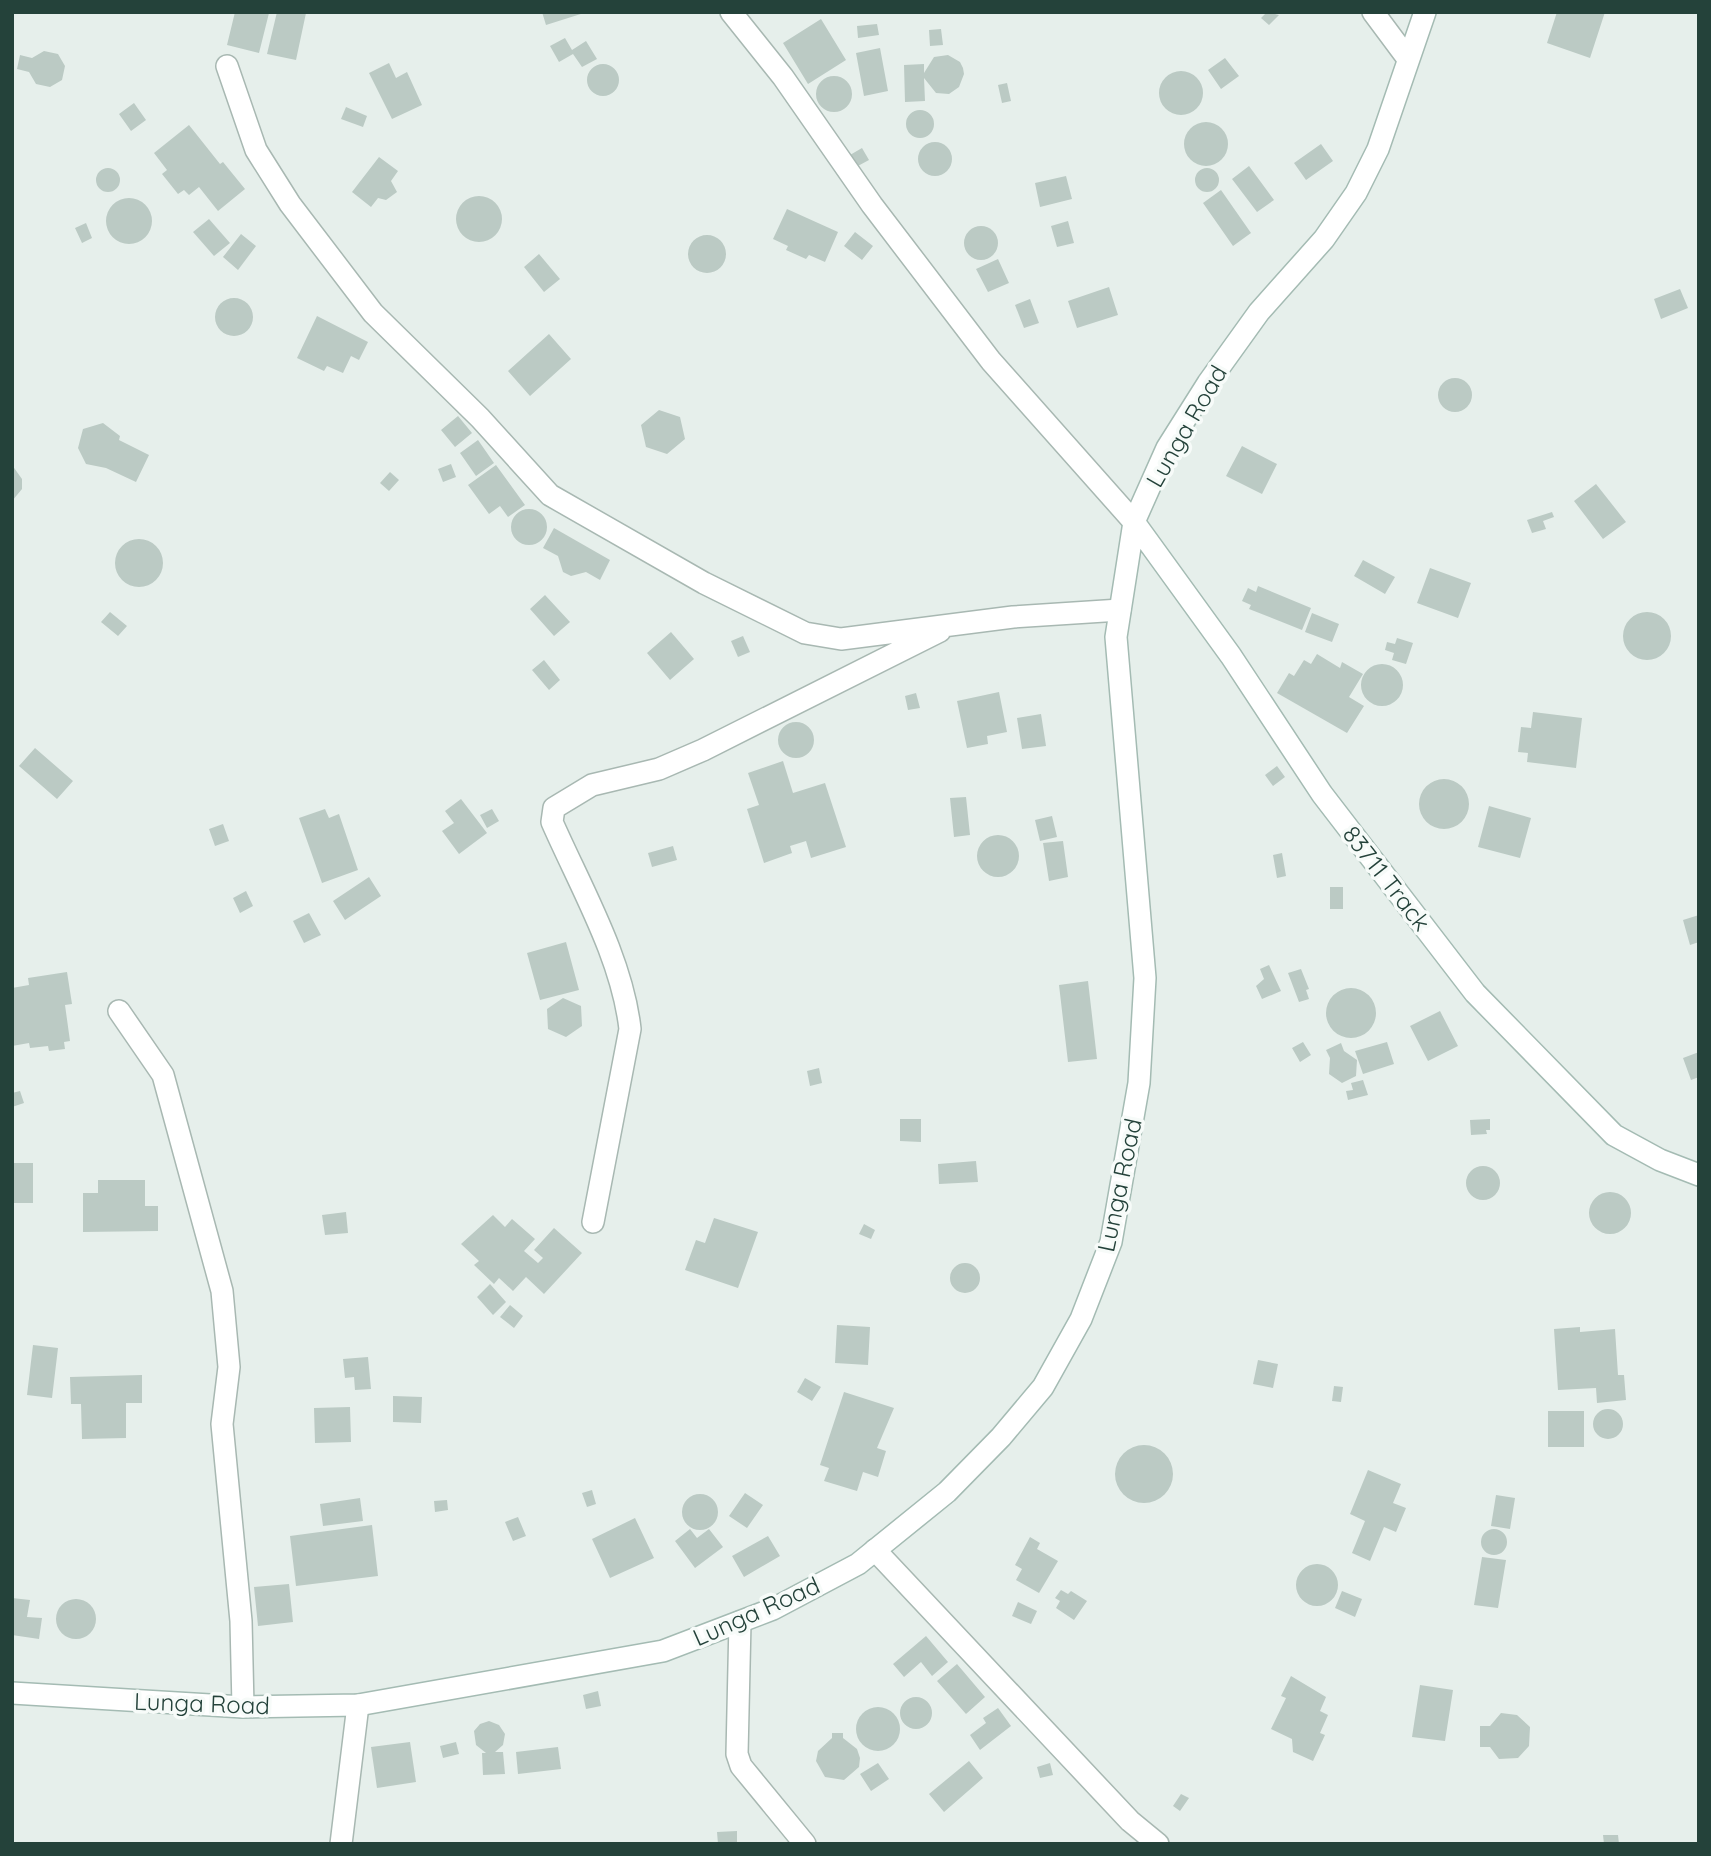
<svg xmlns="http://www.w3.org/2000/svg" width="1711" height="1856" font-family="Quicksand,sans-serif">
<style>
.building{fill:#bbcac4}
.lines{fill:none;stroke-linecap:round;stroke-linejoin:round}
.street-casing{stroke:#a8b8b2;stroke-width:24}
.secondary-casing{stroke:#a4bbb3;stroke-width:24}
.street{stroke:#fff;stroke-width:21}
.secondary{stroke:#fff;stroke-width:21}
.labels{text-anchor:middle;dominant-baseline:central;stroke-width:7;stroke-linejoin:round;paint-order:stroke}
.street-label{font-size:24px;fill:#24423a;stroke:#f7fbf9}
</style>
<rect width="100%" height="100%" fill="#e6efeb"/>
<path class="building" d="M235 12 269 13 259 53 227 45Z
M277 12 306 13 296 60 267 54Z
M542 12H584V13L546 25Z
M1267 12 1279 15 1269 25 1261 18Z
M1557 12H1605L1590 58 1547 43Z
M821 19 846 60 808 84 783 43Z
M877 24 879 35 858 38 857 26Z
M941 29 943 45 930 46 929 30Z
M565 38 572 50 586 41 597 59 582 67 573 54 559 62 550 46Z
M880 48 888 91 864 96 856 53Z
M44 51 58 54 65 66 62 80 50 87 36 84 29 72 17 69 20 55 32 58Z
M948 55 960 62 963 68 964 74 959 87 949 94 936 93 924 78 925 101 905 102 904 65 924 64V73L934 57Z
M1225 58 1239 76 1221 89 1208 70Z
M389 63 396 78 407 72 422 105 392 119 369 73Z
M587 80a16 16 0 1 1 32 0a16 16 0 1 1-32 0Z
M1159 93a22 22 0 1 1 44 0a22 22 0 1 1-44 0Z
M816 94a18 18 0 1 1 36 0a18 18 0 1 1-36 0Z
M1007 83 1011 101 1002 103 998 85Z
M134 103 146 120 131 131 119 114Z
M346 107 367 116 363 127 341 119Z
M906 124a14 14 0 1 1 28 0a14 14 0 1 1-28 0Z
M1184 144a22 22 0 1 1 44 0a22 22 0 1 1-44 0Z
M189 125 220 164 223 162 245 189 218 211 199 187 189 195 184 190 178 194 162 174 167 170 154 153Z
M918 159a17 17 0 1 1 34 0a17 17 0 1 1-34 0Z
M1321 144 1333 161 1306 180 1294 163Z
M862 148 869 160 856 167 850 155Z
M379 157 398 171 391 181 397 192 386 200 378 198 371 207 352 192Z
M1249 166 1274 200 1257 212 1232 179Z
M96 180a12 12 0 1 1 24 0a12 12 0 1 1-24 0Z
M1195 180a12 12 0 1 1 24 0a12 12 0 1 1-24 0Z
M1066 176 1072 199 1040 207 1035 183Z
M1221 190 1251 233 1233 246 1203 203Z
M456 219a23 23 0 1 1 46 0a23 23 0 1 1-46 0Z
M106 221a23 23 0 1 1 46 0a23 23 0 1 1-46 0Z
M787 209 838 232 825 262 809 255 806 259 786 250 788 246 773 239Z
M209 219 230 243 214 256 193 232Z
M1068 221 1074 243 1057 247 1051 226Z
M86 223 92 238 82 243 75 228Z
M964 243a17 17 0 1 1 34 0a17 17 0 1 1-34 0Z
M855 232 873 246 862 260 844 246Z
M241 234 256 246 238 270 223 257Z
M688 254a19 19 0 1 1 38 0a19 19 0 1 1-38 0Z
M539 254 560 279 544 292 524 267Z
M998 259 1009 283 988 292 976 269Z
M1109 287 1118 315 1077 328 1068 301Z
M1680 289 1688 308 1661 319 1654 299Z
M215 317a19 19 0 1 1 38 0a19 19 0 1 1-38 0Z
M1030 299 1039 323 1024 328 1015 305Z
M317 316 368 342 359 360 351 356 343 373 327 366 324 371 297 358Z
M549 334 571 359 530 396 508 371Z
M1438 395a17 17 0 1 1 34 0a17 17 0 1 1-34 0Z
M659 410 680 417 685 439 667 454 646 447 641 425Z
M458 416 472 433 455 447 441 430Z
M103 423 120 436 119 440 149 455 136 482 106 468 86 464 78 448 83 429Z
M478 440 494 463 476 476 460 453Z
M1242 446 1277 464 1262 494 1226 476Z
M451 464 456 477 443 482 438 469Z
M12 465 22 479V489L12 501Z
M496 465 525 505 508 517 500 506 489 514 468 485Z
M390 472 399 480 389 491 380 483Z
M1596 484 1626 522 1603 539 1574 501Z
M511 527a18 18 0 1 1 36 0a18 18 0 1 1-36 0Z
M1552 512 1554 517 1543 521 1546 529 1532 533 1527 520Z
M554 528 610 560 600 580 586 572 571 576 563 572 558 556 543 548Z
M115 563a24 24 0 1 1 48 0a24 24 0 1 1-48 0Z
M1363 560 1395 577 1385 594 1354 576Z
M1430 568 1471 583 1458 618 1417 603Z
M1258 586 1311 608 1302 630 1249 609 1251 605 1242 601 1248 588 1256 592Z
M545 595 570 622 554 636 530 609Z
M110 612 127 626 118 636 101 622Z
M1623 636a24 24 0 1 1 48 0a24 24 0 1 1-48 0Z
M1312 613 1339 624 1332 642 1305 632Z
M671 632 694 659 670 680 647 653Z
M743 636 750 652 738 657 731 641Z
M1397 638 1413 643 1406 664 1392 660 1394 653 1385 650 1387 642 1395 644Z
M1317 654 1340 668 1342 662 1363 674 1349 697 1364 706 1347 733 1277 693 1289 673 1294 676 1304 660 1311 664Z
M544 660 560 680 549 690 532 670Z
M1361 685a21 21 0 1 1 42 0a21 21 0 1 1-42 0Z
M999 692 1007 732 987 736 988 744 967 748 957 701Z
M916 693 920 708 908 710 905 696Z
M1533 712 1582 718 1576 768 1527 762 1528 753 1518 752 1521 727 1531 728Z
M1041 714 1046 746 1022 749 1017 718Z
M778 740a18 18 0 1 1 36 0a18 18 0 1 1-36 0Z
M35 748 73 781 57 799 19 766Z
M783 761 793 793 825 783 846 847 811 858 806 841 790 846 792 853 764 863 747 809 759 805 748 773Z
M1277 766 1285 777 1273 786 1265 775Z
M1419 804a25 25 0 1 1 50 0a25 25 0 1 1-50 0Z
M966 797 970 835 954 837 950 798Z
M461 799 487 833 459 854 442 831 454 823 445 811Z
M1489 806 1531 818 1520 858 1478 847Z
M325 809 329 818 339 814 358 870 322 883 299 818Z
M492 809 499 821 487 828 480 815Z
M1052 816 1057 837 1040 841 1035 820Z
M223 824 229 841 215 846 209 829Z
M977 856a21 21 0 1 1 42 0a21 21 0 1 1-42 0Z
M1063 841 1068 877 1049 881 1043 843Z
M673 846 677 860 652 867 648 853Z
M1282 853 1286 876 1277 878 1273 855Z
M369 877 381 896 345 920 333 901Z
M1330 887H1343V909H1330Z
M246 891 253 906 240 913 233 898Z
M309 913 321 935 304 943 293 921Z
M1699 915V942L1690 945 1683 920Z
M566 942 579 990 540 1000 527 953Z
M1269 965 1281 991 1262 999 1256 986 1264 979 1260 969Z
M1301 969 1309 989 1306 990 1309 999 1299 1002 1288 973Z
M67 972 72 1004 65 1005 70 1041 64 1042 65 1049 49 1051 48 1046 30 1048 29 1043 12 1046V988L29 985 28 978Z
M1088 981 1097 1059 1068 1062 1059 985Z
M1326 1013a25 25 0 1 1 50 0a25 25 0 1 1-50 0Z
M563 998 581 1006 582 1026 566 1037 548 1029 547 1009Z
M1440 1011 1458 1046 1428 1061 1410 1026Z
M1303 1042 1311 1055 1300 1062 1292 1048Z
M1387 1042 1394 1064 1363 1074 1355 1051Z
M1341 1043 1344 1051 1357 1060 1356 1076 1342 1083 1329 1074 1330 1058 1326 1050Z
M1699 1052V1077L1691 1080 1683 1058Z
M819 1068 822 1083 810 1086 807 1071Z
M1363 1080 1368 1095 1348 1100 1346 1091 1353 1090 1351 1083Z
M20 1091 24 1103 12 1107V1093Z
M900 1119H921V1142L900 1141Z
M1490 1119V1130H1486L1487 1134 1471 1135 1470 1120Z
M976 1161 978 1182 939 1184 938 1164Z
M12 1163H33V1203H12Z
M1466 1183a17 17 0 1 1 34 0a17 17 0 1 1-34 0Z
M98 1180H145V1206H158V1231L83 1232V1193H98Z
M1589 1213a21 21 0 1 1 42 0a21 21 0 1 1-42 0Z
M346 1212 348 1233 325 1235 322 1215Z
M493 1215 505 1227 512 1219 535 1239 524 1251 538 1263 543 1258 534 1250 554 1228 582 1253 544 1294 526 1277 513 1291 499 1278 494 1284 474 1265 479 1261 461 1244Z
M714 1218 758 1232 738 1288 685 1270 696 1240 705 1243Z
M864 1224 875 1230 871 1239 859 1234Z
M950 1278a15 15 0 1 1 30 0a15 15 0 1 1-30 0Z
M490 1284 506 1302 493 1315 477 1297Z
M510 1305 523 1316 514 1328 500 1317Z
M837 1325 870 1327 868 1365 835 1363Z
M1580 1327V1332L1615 1329 1618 1375H1624L1626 1400 1597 1403 1596 1388 1558 1390 1554 1329Z
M33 1345 58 1348 52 1398 27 1395Z
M368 1357 371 1389 355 1390 354 1377 345 1378 343 1359Z
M1258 1360 1278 1364 1273 1388 1253 1384Z
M142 1375V1403H126V1438L82 1439 81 1404H71L70 1377Z
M805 1378 821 1387 812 1401 797 1392Z
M1334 1386 1343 1387 1341 1402 1332 1401Z
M844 1392 894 1408 877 1448 886 1451 878 1477 863 1472 857 1491 824 1481 829 1468 820 1465Z
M393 1396 422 1397 421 1423 393 1422Z
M350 1407 351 1442 315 1443 314 1408Z
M1593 1424a15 15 0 1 1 30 0a15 15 0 1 1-30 0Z
M1548 1411H1584V1447H1548Z
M1115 1474a29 29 0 1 1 58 0a29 29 0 1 1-58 0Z
M1368 1470 1401 1484 1393 1503 1406 1508 1396 1532 1384 1527 1370 1561 1352 1553 1365 1521 1350 1514Z
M592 1490 596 1504 587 1507 582 1493Z
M745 1493 763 1505 747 1528 729 1516Z
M682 1512a18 18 0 1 1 36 0a18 18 0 1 1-36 0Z
M1496 1495 1515 1498 1510 1529 1491 1526Z
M360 1498 363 1521 323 1526 320 1504Z
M447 1500 448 1510 435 1512 434 1501Z
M518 1517 526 1536 513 1541 505 1522Z
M635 1518 654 1558 610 1578 592 1539Z
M372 1525 378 1576 296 1586 290 1536Z
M1481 1542a13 13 0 1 1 26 0a13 13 0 1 1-26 0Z
M690 1529 697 1538 709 1529 723 1547 695 1568 675 1541Z
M768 1536 780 1556 744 1577 732 1556Z
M1030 1537 1040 1543 1037 1549 1058 1561 1039 1593 1016 1580 1022 1569 1015 1565Z
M1482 1557 1506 1560 1498 1608 1474 1605Z
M1296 1585a21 21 0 1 1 42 0a21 21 0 1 1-42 0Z
M289 1584 293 1622 258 1626 254 1587Z
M1061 1590 1068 1594 1071 1591 1087 1601 1074 1620 1056 1608 1060 1601 1055 1598Z
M1342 1591 1362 1599 1355 1617 1335 1608Z
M12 1598 30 1600 27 1617 42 1618 39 1639 12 1635Z
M56 1619a20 20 0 1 1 40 0a20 20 0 1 1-40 0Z
M1018 1602 1037 1611 1031 1624 1012 1616Z
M926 1636 948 1662 932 1676 921 1662 904 1677 893 1664Z
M957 1664 985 1697 966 1714 937 1681Z
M1291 1676 1326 1697 1320 1711 1328 1715 1320 1733 1325 1735 1313 1761 1293 1752 1292 1739 1271 1729 1286 1698 1281 1696Z
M1420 1685 1453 1690 1445 1741 1412 1737Z
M598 1691 601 1706 586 1709 583 1695Z
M900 1713a16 16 0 1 1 32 0a16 16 0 1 1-32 0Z
M856 1729a22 22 0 1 1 44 0a22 22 0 1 1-44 0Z
M998 1708 1011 1726 980 1750 970 1735 986 1723 983 1718Z
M1501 1713 1517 1715 1530 1727 1529 1746 1518 1758 1499 1759 1490 1747H1480V1726H1490Z
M489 1721 499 1725 505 1734 503 1745 495 1752H503L505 1774 483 1775 482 1753H486L476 1745 474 1731 480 1724Z
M832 1733H843V1738L857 1749 860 1758 859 1767 844 1780 825 1777 816 1761 818 1751 832 1738Z
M410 1742 416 1782 377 1788 371 1747Z
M456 1742 459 1754 443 1758 440 1746Z
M558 1747 561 1769 518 1774 516 1752Z
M969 1761 983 1778 944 1812 929 1794Z
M878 1763 889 1779 871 1791 860 1774Z
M1050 1763 1053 1775 1040 1778 1037 1767Z
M1181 1794 1189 1798 1180 1811 1173 1806Z
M737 1831V1844H718L717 1832Z
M1603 1835H1618L1619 1844H1604Z"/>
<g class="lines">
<g class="street-casing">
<path id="street" d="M731 12 783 77 872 205 991 361 1134 522
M1373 12 1408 59
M227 66 256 150 290 204 373 313 480 418 550 495 704 583 805 633 841 639 1013 617 1120 610
M119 1011 163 1075 222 1291 229 1367 222 1424 241 1621 243 1707
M593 1222 630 1029C622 958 581 888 552 822L554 808 592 785 659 769 703 750 940 631
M875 1550 1130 1821 1158 1844
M740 1622 737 1754 741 1766 805 1844
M341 1844 358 1705"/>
</g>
<g class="secondary-casing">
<path id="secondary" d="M1134 522 1231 656 1322 794 1475 993 1614 1135 1660 1160 1699 1175
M12 1693 243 1707 358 1705 663 1651 773 1609 858 1564 947 1492 1001 1437 1043 1387 1081 1319 1111 1242 1139 1083 1145 978 1116 637 1134 522 1167 448 1208 383 1259 312 1324 239 1356 193 1378 149 1425 12"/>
</g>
<use href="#street" class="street"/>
<use href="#secondary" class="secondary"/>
</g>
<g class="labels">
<g class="street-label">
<text transform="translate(1186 426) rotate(-60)">Lunga Road</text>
<text transform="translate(1387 878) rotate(52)">83711 Track</text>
<text transform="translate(1119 1185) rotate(-78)">Lunga Road</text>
<text transform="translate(756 1611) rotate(-24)">Lunga Road</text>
<text transform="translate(202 1703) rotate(2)">Lunga Road</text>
</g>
</g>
<rect width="1711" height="1856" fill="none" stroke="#24423a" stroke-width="28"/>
</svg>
